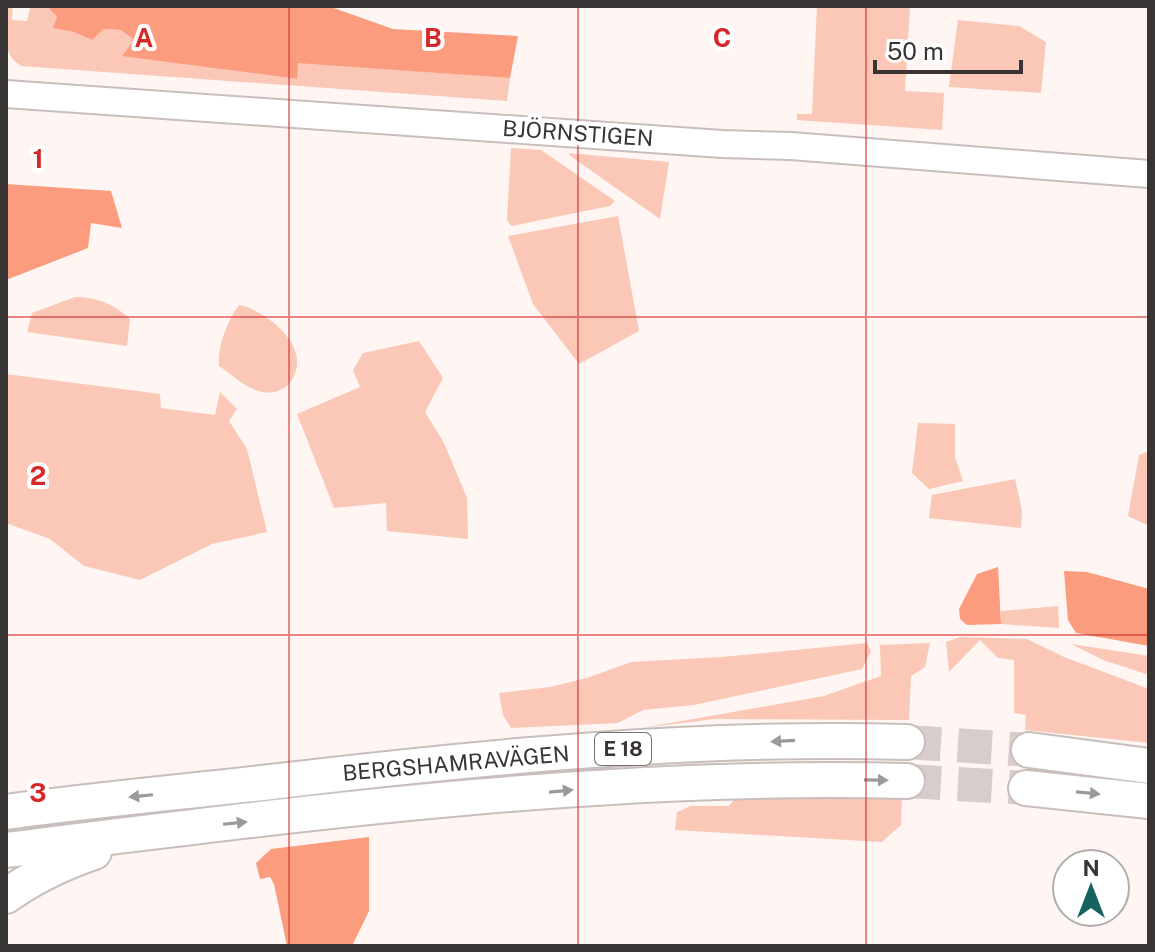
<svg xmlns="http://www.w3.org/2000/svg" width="1155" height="952" font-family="'Public Sans',sans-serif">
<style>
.green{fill:#fbc7b7}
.forest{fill:#fb9c7e}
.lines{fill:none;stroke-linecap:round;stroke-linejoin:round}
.trunk-tunnel{stroke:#d7cecc;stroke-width:34;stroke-dasharray:34 17;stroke-linecap:butt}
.tertiary-casing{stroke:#c8bfbc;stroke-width:30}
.trunk-casing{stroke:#c8bfbc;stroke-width:38}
.tertiary{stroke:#fff;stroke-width:26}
.trunk{stroke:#fff;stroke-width:34}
.oneway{fill:#9c9a99}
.grid{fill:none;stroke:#d62828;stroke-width:2;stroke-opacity:0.55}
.labels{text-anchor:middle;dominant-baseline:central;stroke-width:8;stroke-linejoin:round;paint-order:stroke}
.shield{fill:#fff;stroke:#747170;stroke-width:2}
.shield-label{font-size:20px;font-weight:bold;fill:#383433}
.street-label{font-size:22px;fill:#383433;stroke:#fff}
.grid-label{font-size:26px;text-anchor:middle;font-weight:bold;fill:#d62828;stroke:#fff;stroke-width:8;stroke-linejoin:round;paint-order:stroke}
</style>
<rect width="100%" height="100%" fill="#fff5f2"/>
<path class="green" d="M8 6H13L12 20 27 21 31 6H47L57 17 54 28 74 32 92 40 104 29 121 30 134 40 123 55 296 79 297 62 510 78 507 101 21 66C0 53 5 28 8 6Z
M817 6H910L905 91 944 93 942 130 797 120V114H812Z
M958 20 1019 26 1046 42 1041 93 949 87Z
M511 148 541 150 615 201 610 206 511 226 507 219Z
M568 153 669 162 660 219 573 158Z
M618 216 639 331 579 364 533 304 508 236Z
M75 297C97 297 114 304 130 319L127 346 27 332 32 313Z
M239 305C259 309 284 327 293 346 305 369 289 397 262 392 248 390 231 374 219 366 217 347 228 320 239 305Z
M419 341 443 378 425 412 444 443 467 498 468 539 387 531 386 503 334 508 297 414 360 387 353 370 363 353Z
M6 374 160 394 161 408 215 415 220 392 237 409 229 421 247 449 267 532 212 544 140 580 84 566 50 539 6 523Z
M918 423 955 424V457L963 481 929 489 912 473Z
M1149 451V526L1128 516 1139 455Z
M1015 479 1022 510 1021 528 929 518 932 495Z
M1058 606 1059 628 1001 624V611Z
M960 637 1027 639 1064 657 1149 689V743L1025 730 1026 715 1014 713V660L998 658 980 640 949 672 946 642Z
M867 643 871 651 862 669 694 705 643 710 618 723 511 728 503 715 499 693 550 687 587 678 631 662 722 657Z
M930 643 925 667 911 676 909 720 715 719 642 728 824 696 881 676 880 645Z
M1071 644 1149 656V675L1103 660Z
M902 796 901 825 882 842 675 830 677 812 691 806H729L736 797Z"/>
<path class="forest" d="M47 6H328L393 29 518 36 510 78 298 63 297 79 122 56 134 40 121 30 104 29 92 40 74 32 53 28 57 17Z
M6 184 111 191 122 228 91 223 88 248 6 280Z
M998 567 1001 624 967 625 960 619 959 609 977 574Z
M1064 571 1087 572 1149 589V646L1076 633 1068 620Z
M369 837V911L352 946H287L274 884 270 877 260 879 256 863 271 849Z"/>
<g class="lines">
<path class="trunk-tunnel" d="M907 742 1029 750
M907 781 1026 788"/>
<g class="tertiary-casing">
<path id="tertiary" d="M6 94 722 144 791 146 1149 174"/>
</g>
<g class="trunk-casing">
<path id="trunk" d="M1029 750 1149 766
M1026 788 1149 801
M6 812C94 800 183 792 271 782 482 757 695 736 907 742
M6 850C302 813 609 773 907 781
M6 896C34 876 62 863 94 852"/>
</g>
<use href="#tertiary" class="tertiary"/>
<use href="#trunk" class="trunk"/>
</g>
<defs><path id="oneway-solid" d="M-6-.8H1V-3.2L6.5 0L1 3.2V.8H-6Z" transform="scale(2)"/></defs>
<g class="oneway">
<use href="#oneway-solid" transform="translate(783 741) rotate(177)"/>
<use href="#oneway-solid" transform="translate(876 780) rotate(1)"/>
<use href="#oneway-solid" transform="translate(561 791) rotate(-5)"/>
<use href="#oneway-solid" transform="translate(1088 793) rotate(5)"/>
<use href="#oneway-solid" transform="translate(141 796) rotate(174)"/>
<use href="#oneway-solid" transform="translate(235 823) rotate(-6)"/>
</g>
<path class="grid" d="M289 6V946M578 6V946M866 6V946M6 317H1149M6 635H1149"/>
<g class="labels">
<rect class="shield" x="595" y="733" width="56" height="32" rx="6"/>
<g class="shield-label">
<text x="623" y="749">E 18</text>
</g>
<g class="street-label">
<text transform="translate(578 133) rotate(4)">BJÖRNSTIGEN</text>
<text transform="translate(456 763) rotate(-5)">BERGSHAMRAVÄGEN</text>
</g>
</g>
<g class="grid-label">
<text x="144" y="47">A</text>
<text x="433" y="47">B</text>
<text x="722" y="47">C</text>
<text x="38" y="168">1</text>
<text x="38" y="485">2</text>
<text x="38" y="802">3</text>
</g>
<rect width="1155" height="952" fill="none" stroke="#383433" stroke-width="16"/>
<g transform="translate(1091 888)"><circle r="38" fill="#ffffff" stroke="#afaead" stroke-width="2"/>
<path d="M0-6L14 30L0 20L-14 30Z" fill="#15635e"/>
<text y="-12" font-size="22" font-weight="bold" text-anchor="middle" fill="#383433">N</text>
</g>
<path d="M875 60v12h146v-12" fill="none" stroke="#383433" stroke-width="4"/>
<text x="887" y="60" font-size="24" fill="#383433" stroke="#ffffff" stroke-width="6" paint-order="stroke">50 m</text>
</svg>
